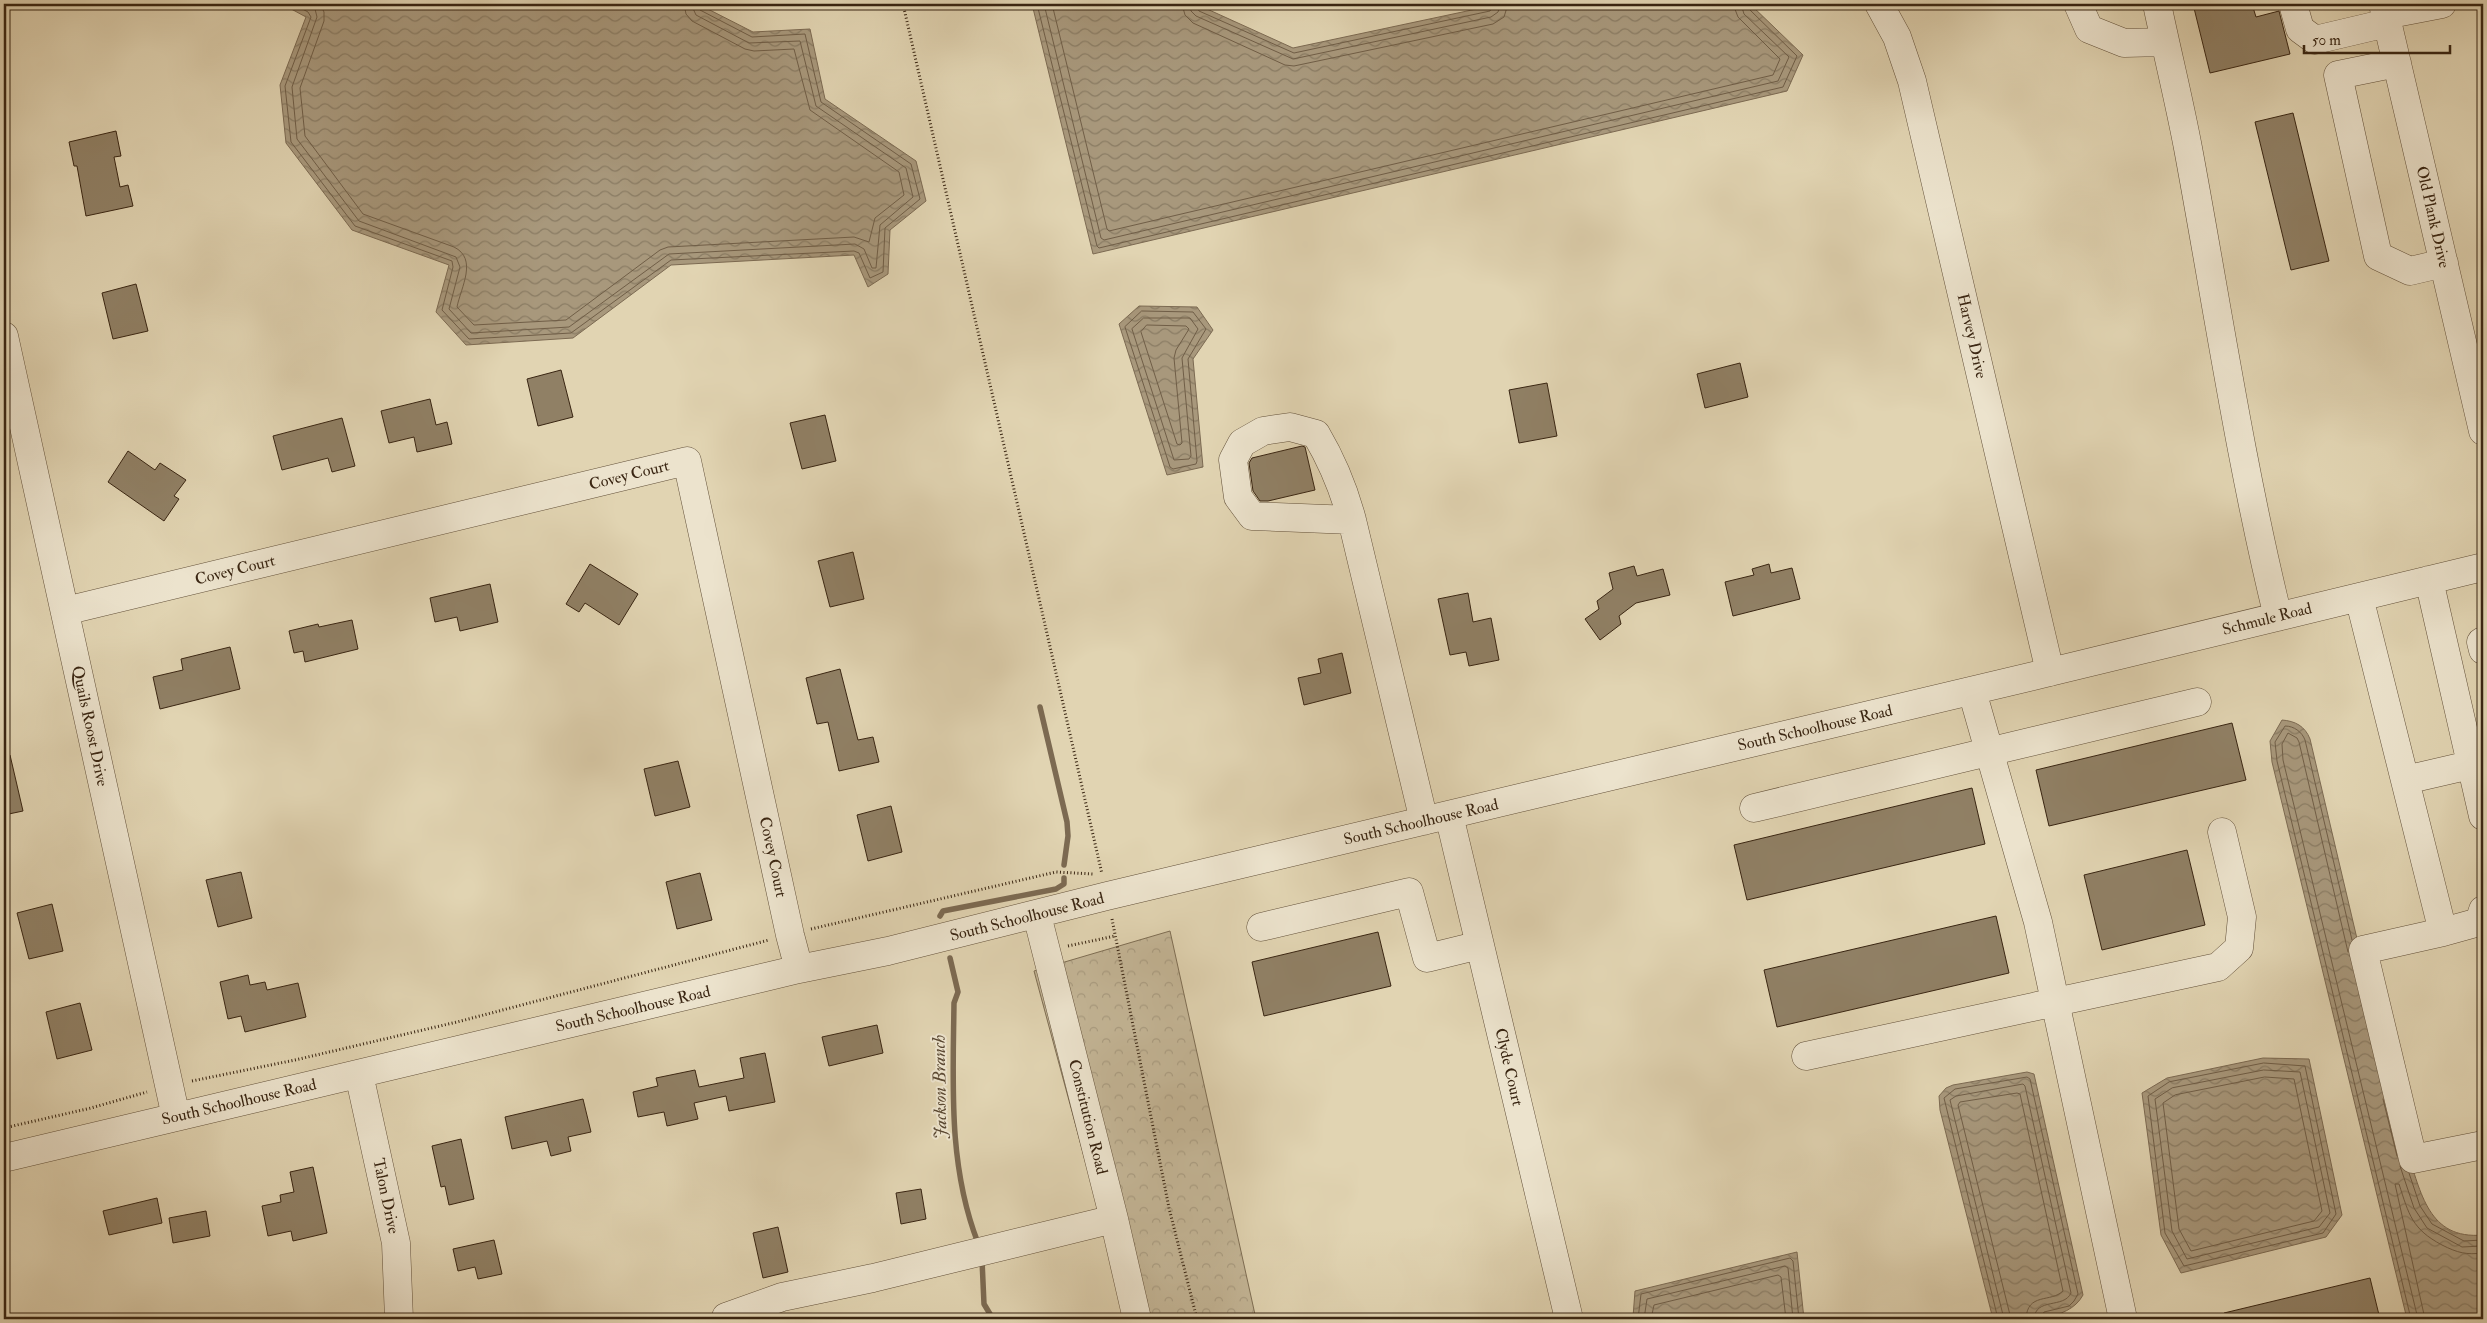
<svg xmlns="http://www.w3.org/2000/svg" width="2487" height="1323" font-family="'IM FELL Double Pica',serif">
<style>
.forest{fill:url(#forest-crowns);stroke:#7e6e54}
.water{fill:url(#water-waves);stroke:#7c6a52}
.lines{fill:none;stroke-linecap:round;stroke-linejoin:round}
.shore{stroke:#705e47;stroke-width:1}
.stream{stroke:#7c6a52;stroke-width:5.5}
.building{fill:#908065;stroke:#392512}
.minor-casing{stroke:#63513a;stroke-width:29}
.path{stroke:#392512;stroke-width:3;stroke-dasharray:1 2.5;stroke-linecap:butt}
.minor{stroke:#ece3cd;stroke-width:28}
.labels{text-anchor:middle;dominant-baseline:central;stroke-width:4;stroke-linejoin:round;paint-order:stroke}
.street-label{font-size:16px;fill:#392512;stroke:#ece3cd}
.water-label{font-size:18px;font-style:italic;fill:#5a4832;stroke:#ece3cd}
</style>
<defs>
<pattern id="forest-crowns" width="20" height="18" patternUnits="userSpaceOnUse" patternTransform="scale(1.25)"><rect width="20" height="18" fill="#c4b697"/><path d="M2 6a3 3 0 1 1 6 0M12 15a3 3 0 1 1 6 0" fill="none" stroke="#a99c81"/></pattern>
<pattern id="water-waves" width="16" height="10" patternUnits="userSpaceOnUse" patternTransform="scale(1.25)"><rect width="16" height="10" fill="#a8987c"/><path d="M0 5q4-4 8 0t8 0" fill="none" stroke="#8a7c64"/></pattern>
</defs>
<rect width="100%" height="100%" fill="#e1d4b2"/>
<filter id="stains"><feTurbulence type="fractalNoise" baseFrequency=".004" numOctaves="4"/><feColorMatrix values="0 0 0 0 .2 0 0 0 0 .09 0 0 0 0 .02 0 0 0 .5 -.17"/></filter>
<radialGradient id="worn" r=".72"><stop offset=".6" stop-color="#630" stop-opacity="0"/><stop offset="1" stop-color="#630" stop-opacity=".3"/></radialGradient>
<path class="forest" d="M1170 931 1256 1319H1128L1034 971Z"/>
<path class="water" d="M282 4H698L753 32 810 29 825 99 916 161 926 201 890 230 888 274 868 287 854 255 671 265 573 338 466 345 436 312 449 265 352 230 286 143 280 85 306 17Z
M1032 4H1196L1293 48 1500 4H1750L1803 55 1787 91 1093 254Z
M1139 306 1197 307 1213 330 1193 359 1203 467 1167 475 1119 324Z
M2282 720C2295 721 2305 726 2310 739L2407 1151C2421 1192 2428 1240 2483 1235V1319H2407L2272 762 2270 741Z
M2263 1058 2309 1059 2342 1215 2326 1237 2181 1273 2161 1235 2142 1093 2167 1078Z
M2027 1072 2034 1074 2083 1295C2068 1323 2022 1319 1993 1319L1940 1110 1939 1096 1946 1088 1953 1085Z
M1797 1252 1804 1319H1634L1633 1317 1635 1291Z"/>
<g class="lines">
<path class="shore" d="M293 4 308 12 311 17 285 86 291 142 355 226 452 261 453 267 442 310 469 339 571 333 671 260 854 251 859 253 870 278 883 272 885 228 920 199 911 164 821 102 805 34 752 37 700 10 697 4
M306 4 315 9 317 17 292 87 297 139 359 221 456 257 460 267 449 309 471 333 569 327 669 254 855 244 864 249 872 268H876L880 225 913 197 906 168 816 106 800 41 749 43 696 15 691 4
M320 4 324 12V21L300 88 305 136 363 214 454 247C478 259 461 287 457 307L474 325 566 320 660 250 668 247 854 237 869 242 875 218 904 195 899 172 810 110 794 49 754 51 745 49 692 21 686 14 684 4
M1037 4 1097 246 1099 248 1783 87 1797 56 1749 9 1747 4
M1044 4 1101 238 1104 240 1778 81 1789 57 1744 14 1741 4
M1052 4 1107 229 1109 231 1773 75 1780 59 1738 17 1733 4
M1182 4 1185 15 1193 23 1285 65 1294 66 1493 24 1504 17 1508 4
M1190 4 1191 11 1196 16 1293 59 1491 17 1498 12 1501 4
M1196 4 1199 11 1294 53 1490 11 1494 4
M1142 311 1193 312 1206 329 1188 359 1197 461 1196 464 1173 469 1170 467 1125 327Z
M1144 318H1190L1198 329 1182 358 1191 456 1189 459 1174 460 1132 329Z
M1147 325 1186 326 1189 329 1176 350 1174 358 1182 443 1180 445 1177 444 1141 332Z
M2352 940 2305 740C2302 732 2294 726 2285 726L2275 742 2277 761 2411 1319
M2348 952 2299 742 2297 738 2288 733 2282 744 2283 760 2418 1319
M2264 1063 2305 1066 2336 1214 2323 1233 2184 1266 2165 1233 2148 1096 2169 1082Z
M2264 1070 2300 1072 2330 1213 2319 1227 2187 1259 2172 1231 2155 1099 2172 1088Z
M2265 1077 2294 1079 2322 1211 2314 1221 2191 1251 2179 1229 2163 1103 2175 1095Z
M2383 1099 2397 1156
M2400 1166 2414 1208 2427 1228 2462 1247 2483 1246
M2409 1173 2420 1206 2432 1224 2464 1241 2483 1240
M1638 1319 1641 1294 1790 1258 1793 1261 1799 1319
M1644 1319 1647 1299 1785 1266 1788 1268 1793 1319
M1651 1319 1654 1305 1778 1275 1781 1277 1786 1319
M1998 1319 1944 1098 1955 1089 2027 1077 2030 1079 2078 1294 2074 1301 2069 1306 2044 1312 2040 1319
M2004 1319 1950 1100 1956 1096 2023 1084 2025 1086 2071 1293C2064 1309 2035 1297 2034 1319
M2011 1319 1958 1105 1960 1102 2017 1093 2020 1094 2063 1291C2051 1303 2027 1292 2026 1319
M2425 1319 2395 1184H2399C2409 1215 2412 1229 2442 1245 2458 1253 2466 1255 2483 1253"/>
<path class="stream" d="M1040 707 1067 822 1068 836 1064 865
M940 916 943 911 1056 889 1064 884V878
M950 958 958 992 954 1003C953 1084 948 1166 978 1243
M982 1260 984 1304 993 1319"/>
</g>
<path class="building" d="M2193 4H2252L2256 17 2279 11 2290 54 2210 73Z
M2293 113 2329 261 2291 270 2255 122Z
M116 131 121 156 114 157 120 187 128 185 133 206 86 216 77 166H74L69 142Z
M136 284 148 331 113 339 102 293Z
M1740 363 1748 397 1705 408 1697 374Z
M561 370 573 417 538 426 527 379Z
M1547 383 1557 436 1519 443 1509 390Z
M430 399 436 425 447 422 452 444 417 452 414 437 389 443 381 411Z
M825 415 836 461 802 469 790 423Z
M342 418 355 466 332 472 328 458 282 470 273 436Z
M1302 446 1305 447 1315 490 1268 501H1260L1253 491 1249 463 1252 458Z
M128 451 155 470 160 463 186 480 174 496 179 499 164 521 108 482Z
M853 552 864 599 830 607 818 561Z
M590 564 638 594 619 625 585 603 579 612 566 604Z
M1769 564 1771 573 1792 568 1800 599 1733 616 1725 582 1754 575 1752 569Z
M1634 566 1637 576 1663 569 1670 595 1636 603 1619 616 1621 624 1600 640 1585 619 1599 609 1597 601 1613 589 1609 573Z
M490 584 498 622 460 631 457 617 435 622 430 598Z
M1468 593 1473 622 1491 618 1499 660 1469 666 1466 652 1450 655 1438 599Z
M352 620 358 649 305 662 303 651 294 653 289 631 318 624 319 627Z
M230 647 240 689 160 709 153 677 183 670 181 659Z
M1342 653 1351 693 1304 705 1298 678 1321 673 1318 659Z
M840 669 858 740 873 737 879 762 839 771 828 722 817 724 806 678Z
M2232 723 2246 780 2049 826 2036 770Z
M10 755 23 811 4 815V756Z
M678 761 690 807 655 816 644 769Z
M1972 788 1985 844 1747 900 1734 845Z
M891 806 902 852 868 861 857 815Z
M2187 850 2205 925 2102 950 2084 875Z
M241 872 252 918 218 927 206 880Z
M700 873 712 920 677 929 666 882Z
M52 904 63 951 29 959 17 913Z
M1996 916 2009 973 1777 1027 1764 970Z
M1378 932 1391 986 1264 1016 1252 962Z
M248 975 250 985 265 982 267 990 298 983 306 1017 245 1032 241 1016 228 1019 220 982Z
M80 1003 92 1050 57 1059 46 1012Z
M877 1025 883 1053 829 1066 822 1037Z
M765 1053 775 1102 729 1111 726 1096 694 1103 698 1119 667 1126 664 1112 638 1117 633 1092 658 1086 656 1078 695 1070 699 1087 744 1078 740 1058Z
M583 1099 591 1132 568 1137 571 1151 551 1156 547 1141 512 1149 505 1117Z
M461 1139 474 1199 449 1205 445 1186 441 1187 432 1146Z
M313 1167 327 1233 293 1241 291 1231 268 1236 262 1206 281 1202 280 1195 294 1192 290 1172Z
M921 1189 926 1219 901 1224 896 1193Z
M157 1198 162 1223 109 1235 103 1211Z
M206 1211 210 1236 173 1243 169 1218Z
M778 1227 788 1272 763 1278 753 1233Z
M494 1240 502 1274 478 1279 475 1267 458 1271 453 1249Z
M2370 1278 2380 1319H2224V1313Z"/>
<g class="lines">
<g class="minor-casing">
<path id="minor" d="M1879 4 1897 37 1912 81 2050 672
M2078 4 2089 29 2124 43 2165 42
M2157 4C2167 52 2179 100 2188 148 2217 304 2240 462 2278 617
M2293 4 2300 29 2315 40 2387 23
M2383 4 2483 431
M2385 15 2442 4
M2397 63 2338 75 2378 256 2410 271 2444 263
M4 336 176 1117
M1352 520 1252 516 1238 497 1233 460 1242 443 1263 431 1290 427 1316 434C1332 461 1344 490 1352 520L1424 821
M2429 580 2483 816
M2359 597 2443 932 2479 922 2483 910
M65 611 687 461 790 935 799 969
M2483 641 2481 642 2483 650
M1972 691 2038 922 2123 1319
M2405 780 2483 762
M1754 808 2197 702
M1449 815 1569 1319
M1037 915 1114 1219 1137 1319
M1261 927 1409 892 1427 958 1480 945
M2443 932 2363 950 2413 1159 2483 1145
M1806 1056 2218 967 2239 948 2242 917 2222 832
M359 1074 396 1243 399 1319
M4 1158 799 969 888 951 1107 896 2050 672 2483 567
M726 1317 782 1297 873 1278 1114 1219"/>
</g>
<path class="path" d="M903 4 1102 874
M1112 919 1169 1208 1197 1319
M811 929 1056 872 1093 874
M1068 946 1115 936
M192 1081 295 1060 457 1022 769 940
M4 1128 91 1108 147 1092"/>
<use href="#minor" class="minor"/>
</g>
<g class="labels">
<g class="street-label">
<text transform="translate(2433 217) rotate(77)">Old Plank Drive</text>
<text transform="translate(1972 336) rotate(77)">Harvey Drive</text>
<text transform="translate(629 475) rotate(-14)">Covey Court</text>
<text transform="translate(235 570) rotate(-14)">Covey Court</text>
<text transform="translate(2267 619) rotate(-14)">Schmule Road</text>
<text transform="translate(90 726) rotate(78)">Quails Roost Drive</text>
<text transform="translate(1815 728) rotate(-13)">South Schoolhouse Road</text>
<text transform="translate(1421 822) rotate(-13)">South Schoolhouse Road</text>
<text transform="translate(773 857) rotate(78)">Covey Court</text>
<text transform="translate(1027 917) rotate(-14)">South Schoolhouse Road</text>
<text transform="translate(633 1009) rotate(-13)">South Schoolhouse Road</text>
<text transform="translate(1509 1067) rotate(77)">Clyde Court</text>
<text transform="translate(239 1102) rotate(-13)">South Schoolhouse Road</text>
<text transform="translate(1088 1117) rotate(76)">Constitution Road</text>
<text transform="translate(386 1196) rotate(78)">Talon Drive</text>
</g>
<g class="water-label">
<text transform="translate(940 1087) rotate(-91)">Jackson Branch</text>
</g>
</g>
<rect width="2487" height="1323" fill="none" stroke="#e1d4b2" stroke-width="20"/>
<rect x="5" y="5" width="2477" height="1313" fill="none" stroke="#392512" stroke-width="2.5"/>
<rect x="10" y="10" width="2467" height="1303" fill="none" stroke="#392512"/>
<path d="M2304 45v8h146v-8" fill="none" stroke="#392512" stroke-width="2.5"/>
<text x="2312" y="45" font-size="15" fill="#392512" stroke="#ece3cd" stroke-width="4" paint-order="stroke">50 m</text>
<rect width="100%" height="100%" filter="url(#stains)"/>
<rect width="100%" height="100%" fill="url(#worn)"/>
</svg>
